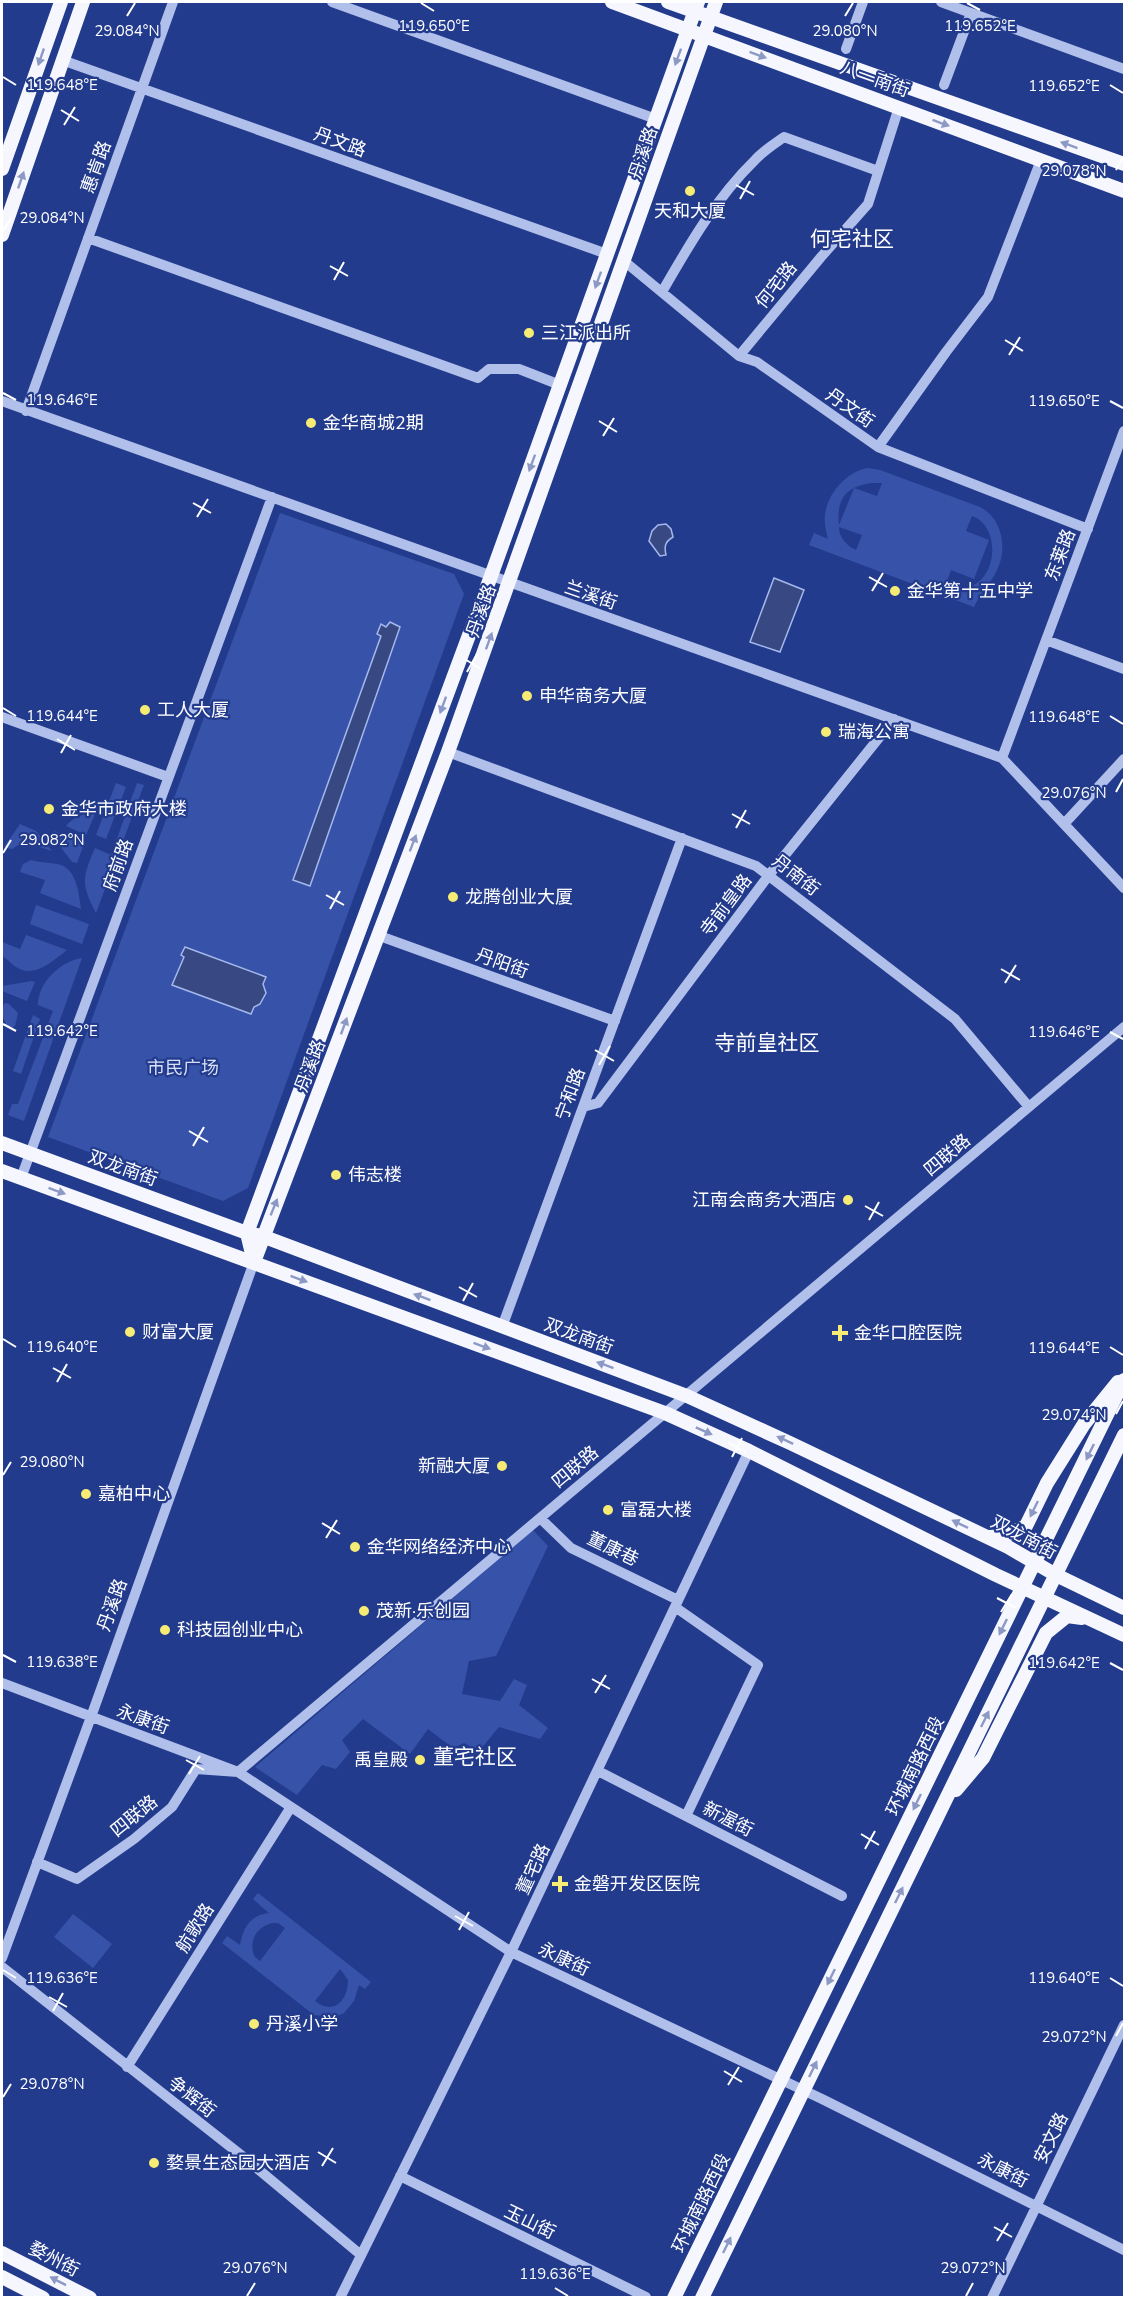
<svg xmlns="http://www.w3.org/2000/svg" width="1126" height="2299" font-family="'Nunito Sans','Noto Sans SC',sans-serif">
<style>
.green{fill:#3753a9;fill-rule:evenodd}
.water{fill:#374883;stroke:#a5b8ec;stroke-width:1.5}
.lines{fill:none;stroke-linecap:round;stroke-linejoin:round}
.minor{stroke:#b1bfeb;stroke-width:10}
.major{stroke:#f6f7fe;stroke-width:14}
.oneway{fill:#8c99c5}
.ticks{fill:none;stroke:#fff;stroke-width:2}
.poi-dot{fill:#f6eb74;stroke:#233b8c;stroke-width:2}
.labels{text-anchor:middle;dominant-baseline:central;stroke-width:4.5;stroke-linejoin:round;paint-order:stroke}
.street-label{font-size:18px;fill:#fff;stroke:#233b8c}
.poi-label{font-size:18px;fill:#fff;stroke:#233b8c;text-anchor:start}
.park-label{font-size:18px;fill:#d6def8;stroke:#233b8c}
.quarter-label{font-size:21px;fill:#fff;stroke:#233b8c}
.ticks-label{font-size:15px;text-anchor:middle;fill:#fff;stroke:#233b8c;stroke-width:4.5;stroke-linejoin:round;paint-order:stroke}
</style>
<rect width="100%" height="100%" fill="#233b8c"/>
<path class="green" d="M868 468 880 470 980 507C1002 518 1008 548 997 570 991 583 980 593 974 607L809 545 814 533 828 539C826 531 824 523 825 515 827 494 847 471 868 468ZM872 483H882L877 496 854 488 839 525C836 498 847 486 872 483ZM972 516C1001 526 998 579 969 587 962 589 953 586 946 584L951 570 974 579 989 540 966 531ZM839 527 862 535 856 550C847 546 839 538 839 527Z
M280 513 454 574 464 594 248 1188 223 1201 48 1137Z
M116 783 126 787 106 839 96 835Z
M137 783 144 785 96 913C81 884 82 878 95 848L111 855Z
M96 812 86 835 66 826C74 816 84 814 96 812Z
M20 824 36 831 52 851 23 842 12 849 4 847Z
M55 831 84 844 77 863 72 862 52 836Z
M31 860C41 863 51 862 61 865 77 871 79 894 81 909L40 893 45 880 20 872 23 864Z
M36 905 89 924 82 944 30 924Z
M26 935 67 950C54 960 35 978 18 968 12 965 8 959 2 956V942L20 949Z
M82 958 24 1121 8 1115 12 1104H18L53 1011 38 1005C38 982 61 961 82 958Z
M32 981 35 982 27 1001 2 991V986Z
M5 1003 9 1004 18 1013 15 1026 11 1028 7 1026 2 1015V1007Z
M33 1015 40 1019 21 1074 13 1071Z
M533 1530 548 1546 496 1656 469 1661 462 1694 500 1701 514 1679 527 1685 519 1705 548 1728 540 1739 499 1727 479 1751 464 1743 453 1748 428 1729 410 1754 363 1719 342 1740 350 1752 336 1769 322 1765 297 1795 255 1767Z
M258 1893 371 1982 365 1989 359 1985 354 2001 344 2013 335 2017 314 2015 222 1943 227 1936 240 1945C243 1928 250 1915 269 1913L253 1899ZM272 1923H278L285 1928 260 1961 254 1956C249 1939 256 1928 272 1923ZM340 1969 348 1980C348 2000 334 2016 315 2001Z
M73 1914 112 1944 93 1968 54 1937Z"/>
<path class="water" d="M666 524 671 529 673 537C665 542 664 546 666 555L660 556 649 541 652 531 658 525Z
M774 578 804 590 780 652 750 642Z
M390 622 400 627 310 886 293 880 381 636 377 634 381 624 386 627Z
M185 947 266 977 263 984 266 993 260 1004 254 1007 251 1014 172 985 184 957 181 955Z"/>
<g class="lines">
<path class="minor" d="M332 2 656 119
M941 2 1124 69
M846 49 863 2
M62 60 607 254
M944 85 971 13
M88 238 478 378 489 369H519L560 385
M624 261 739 356 757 362 878 447 1088 529
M662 292C689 245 716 198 755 160 763 151 774 144 784 137L878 171
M739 356 821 257 868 204 899 107
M2 401 1002 758 1124 888
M26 411 173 2
M878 447 946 352 988 297 1041 160
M1046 640 1124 669
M2 717 168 777
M448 752 756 866 955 1019 1029 1107
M1002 758 1124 431
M1064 824 1124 759
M377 935 615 1021
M583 1107 598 1103 769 875 894 719
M21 1178 272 497
M502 1327 682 838
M540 1518 571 1548 678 1600
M675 1607 758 1665 686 1816
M2 1683 238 1772 511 1952 822 2099 1124 2250
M598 1771 842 1896
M37 1862 77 1879 134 1839 172 1807 196 1769 238 1772 1124 1027
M2 1958 91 1717 254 1262
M2 1967 246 2159 361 2255
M127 2067 291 1807
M400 2176 646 2297
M340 2298 511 1952 749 1451
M992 2298 1124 2025"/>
<path class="major" d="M612 2 1124 191
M668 2 1124 164
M2 169 61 2
M2 235 83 2
M2 1143 247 1233 262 1236 687 1396 790 1443 1008 1547 1056 1575 1124 1608
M2 1171 665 1413 749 1451 996 1575 1124 1635
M254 1262 448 752 716 2
M254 1262 247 1233 491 576 698 2
M988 1537 1005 1536 1026 1526 1047 1483 1084 1424 1118 1382
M956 1790 983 1758 1046 1633 1067 1616 1082 1618
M2 2253 90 2298
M2 2277 43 2298
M674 2298 1124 1380
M702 2298 1124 1435"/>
</g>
<defs><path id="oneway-solid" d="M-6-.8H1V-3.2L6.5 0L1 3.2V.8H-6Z" transform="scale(1.5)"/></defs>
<g class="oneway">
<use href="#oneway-solid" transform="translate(758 55) rotate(20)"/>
<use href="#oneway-solid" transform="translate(41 57) rotate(109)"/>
<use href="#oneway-solid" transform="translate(678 57) rotate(110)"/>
<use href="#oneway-solid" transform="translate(941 123) rotate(20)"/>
<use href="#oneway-solid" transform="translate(1069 145) rotate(-160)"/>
<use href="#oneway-solid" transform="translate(21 180) rotate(-71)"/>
<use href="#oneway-solid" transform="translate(598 280) rotate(110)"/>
<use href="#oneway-solid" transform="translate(532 463) rotate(110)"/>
<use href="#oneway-solid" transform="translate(489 641) rotate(-70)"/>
<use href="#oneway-solid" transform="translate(443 705) rotate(110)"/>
<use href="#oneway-solid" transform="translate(413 843) rotate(-69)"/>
<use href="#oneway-solid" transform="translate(344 1026) rotate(-70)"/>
<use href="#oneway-solid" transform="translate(57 1191) rotate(20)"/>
<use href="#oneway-solid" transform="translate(274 1207) rotate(-68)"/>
<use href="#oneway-solid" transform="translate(299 1279) rotate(20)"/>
<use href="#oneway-solid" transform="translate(422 1297) rotate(-160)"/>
<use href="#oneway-solid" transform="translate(482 1346) rotate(20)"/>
<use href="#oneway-solid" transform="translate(605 1365) rotate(-160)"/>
<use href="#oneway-solid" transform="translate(704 1431) rotate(24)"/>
<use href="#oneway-solid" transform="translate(785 1440) rotate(-155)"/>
<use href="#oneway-solid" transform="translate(1090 1452) rotate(116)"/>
<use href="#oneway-solid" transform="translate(1034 1509) rotate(116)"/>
<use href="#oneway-solid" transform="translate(960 1524) rotate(-154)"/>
<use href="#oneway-solid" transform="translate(1003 1627) rotate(116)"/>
<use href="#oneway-solid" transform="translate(985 1719) rotate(-64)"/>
<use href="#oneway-solid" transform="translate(917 1802) rotate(116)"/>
<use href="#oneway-solid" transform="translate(899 1895) rotate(-64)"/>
<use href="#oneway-solid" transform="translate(831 1977) rotate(116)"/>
<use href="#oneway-solid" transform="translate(813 2069) rotate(-64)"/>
<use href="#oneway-solid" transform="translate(727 2245) rotate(-64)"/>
<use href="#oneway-solid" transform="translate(58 2281) rotate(-153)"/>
</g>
<path class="ticks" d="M421 3 434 11M967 3 980 10M127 16 135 3M845 16 853 3M3 77 16 85M1110 85 1123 93M61 110 79 121M64 125 75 107M1116 170 1123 157M736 185 754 195M740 199 750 181M3 231 11 218M330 266 348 276M334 280 344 262M1005 340 1023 351M1009 355 1020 337M3 393 16 400M1110 401 1123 408M599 421 617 432M603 436 614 418M193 503 211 513M197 517 208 499M869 577 887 587M872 591 883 573M463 658 481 669M467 672 477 654M3 708 16 716M1110 716 1123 724M57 739 75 750M61 753 71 735M1116 792 1123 779M732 814 750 824M736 828 746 810M3 853 11 840M326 895 344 905M330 909 340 891M1001 969 1020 980M1005 983 1016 965M3 1024 16 1031M1110 1032 1123 1039M595 1050 614 1061M599 1065 610 1046M189 1131 208 1142M193 1146 204 1127M865 1206 883 1216M869 1220 879 1202M459 1287 477 1297M463 1301 473 1283M3 1339 16 1347M1110 1347 1123 1355M53 1368 71 1378M57 1382 67 1364M1116 1414 1123 1401M728 1442 746 1453M732 1457 742 1438M3 1475 11 1462M322 1523 340 1534M326 1538 337 1520M997 1598 1016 1608M1001 1612 1012 1594M3 1655 16 1662M1110 1663 1123 1670M592 1679 610 1689M595 1693 606 1675M186 1760 204 1770M189 1774 200 1756M861 1834 879 1845M865 1849 875 1831M455 1916 473 1926M459 1930 469 1912M3 1970 16 1978M1110 1978 1123 1986M49 1997 67 2007M53 2011 63 1993M1116 2036 1123 2023M724 2071 742 2082M728 2085 739 2067M3 2097 11 2084M318 2152 336 2163M322 2166 333 2148M994 2227 1012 2237M997 2241 1008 2223M555 2288 568 2296M247 2296 255 2283M966 2296 973 2283"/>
<g class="poi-dot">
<circle cx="690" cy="191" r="6"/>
<circle cx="529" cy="333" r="6"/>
<circle cx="311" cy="423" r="6"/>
<circle cx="895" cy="591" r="6"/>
<circle cx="527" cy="696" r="6"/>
<circle cx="145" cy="710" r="6"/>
<circle cx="826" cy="732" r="6"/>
<circle cx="49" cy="809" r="6"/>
<circle cx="453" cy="897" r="6"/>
<circle cx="336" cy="1175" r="6"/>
<circle cx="848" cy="1200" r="6"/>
<circle cx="130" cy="1332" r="6"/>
<path d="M837 1324h6v6h6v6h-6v6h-6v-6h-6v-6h6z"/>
<circle cx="502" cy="1466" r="6"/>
<circle cx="86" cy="1494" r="6"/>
<circle cx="608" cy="1510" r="6"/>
<circle cx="355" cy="1547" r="6"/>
<circle cx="364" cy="1611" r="6"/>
<circle cx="165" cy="1630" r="6"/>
<circle cx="420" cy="1760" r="6"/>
<path d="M557 1875h6v6h6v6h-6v6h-6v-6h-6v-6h6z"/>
<circle cx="254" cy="2024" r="6"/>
<circle cx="154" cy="2163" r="6"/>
</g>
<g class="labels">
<g class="street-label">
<text transform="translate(875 79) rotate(20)">八一南街</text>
<text transform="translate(340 142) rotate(20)">丹文路</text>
<text transform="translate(643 153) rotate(-71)">丹溪路</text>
<text transform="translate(96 167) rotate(-70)">惠肯路</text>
<text transform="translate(776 285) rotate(-51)">何宅路</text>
<text transform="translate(850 408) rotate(35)">丹文街</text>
<text transform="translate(1060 555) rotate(-69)">东莱路</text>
<text transform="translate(591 595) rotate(19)">兰溪街</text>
<text transform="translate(481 611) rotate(-70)">丹溪路</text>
<text transform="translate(118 865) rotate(-70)">府前路</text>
<text transform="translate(796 875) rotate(38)">丹南街</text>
<text transform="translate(726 905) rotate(-53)">寺前皇路</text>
<text transform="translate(502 963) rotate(20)">丹阳街</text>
<text transform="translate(310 1066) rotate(-69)">丹溪路</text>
<text transform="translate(570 1094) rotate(-70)">宁和路</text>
<text transform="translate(947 1155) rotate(-40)">四联路</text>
<text transform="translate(123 1168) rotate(20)">双龙南街</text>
<text transform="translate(579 1336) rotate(20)">双龙南街</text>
<text transform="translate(575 1467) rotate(-40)">四联路</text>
<text transform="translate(1024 1537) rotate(28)">双龙南街</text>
<text transform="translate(613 1549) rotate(26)">董康巷</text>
<text transform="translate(112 1605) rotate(-70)">丹溪路</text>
<text transform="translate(143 1719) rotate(20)">永康街</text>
<text transform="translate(915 1766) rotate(-64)">环城南路西段</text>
<text transform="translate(134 1816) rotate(-39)">四联路</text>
<text transform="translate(728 1819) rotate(27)">新渥街</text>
<text transform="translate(533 1869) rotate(-65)">董宅路</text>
<text transform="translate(195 1928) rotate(-58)">航歌路</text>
<text transform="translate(564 1959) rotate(25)">永康街</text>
<text transform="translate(192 2097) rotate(38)">争辉街</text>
<text transform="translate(1051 2138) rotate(-64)">安文路</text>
<text transform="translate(1003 2170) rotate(27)">永康街</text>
<text transform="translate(701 2203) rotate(-64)">环城南路西段</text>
<text transform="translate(530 2222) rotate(26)">玉山街</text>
<text transform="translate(54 2259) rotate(27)">婺州街</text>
</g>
<g class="poi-label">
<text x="690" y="211" text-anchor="middle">天和大厦</text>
<text x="541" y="333">三江派出所</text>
<text x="323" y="423">金华商城2期</text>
<text x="907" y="591">金华第十五中学</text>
<text x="539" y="696">申华商务大厦</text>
<text x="157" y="710">工人大厦</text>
<text x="838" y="732">瑞海公寓</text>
<text x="61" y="809">金华市政府大楼</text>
<text x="465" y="897">龙腾创业大厦</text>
<text x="348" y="1175">伟志楼</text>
<text x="836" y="1200" text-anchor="end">江南会商务大酒店</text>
<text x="142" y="1332">财富大厦</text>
<text x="854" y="1333">金华口腔医院</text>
<text x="490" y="1466" text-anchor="end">新融大厦</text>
<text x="98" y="1494">嘉柏中心</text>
<text x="620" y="1510">富磊大楼</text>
<text x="367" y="1547">金华网络经济中心</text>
<text x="376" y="1611">茂新·乐创园</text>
<text x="177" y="1630">科技园创业中心</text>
<text x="408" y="1760" text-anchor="end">禹皇殿</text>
<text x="574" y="1884">金磐开发区医院</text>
<text x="266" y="2024">丹溪小学</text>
<text x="166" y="2163">婺景生态园大酒店</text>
</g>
<g class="park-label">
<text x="183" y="1068">市民广场</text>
</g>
<g class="quarter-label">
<text x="852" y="239">何宅社区</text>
<text x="767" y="1043">寺前皇社区</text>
<text x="475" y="1757">董宅社区</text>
</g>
</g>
<g class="ticks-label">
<text x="434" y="31">119.650°E</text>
<text x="980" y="31">119.652°E</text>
<text x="127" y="36">29.084°N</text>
<text x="845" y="36">29.080°N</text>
<text x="62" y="90">119.648°E</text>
<text x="1064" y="91">119.652°E</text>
<text x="1074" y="176">29.078°N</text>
<text x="52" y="223">29.084°N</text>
<text x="62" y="405">119.646°E</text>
<text x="1064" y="406">119.650°E</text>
<text x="62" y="721">119.644°E</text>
<text x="1064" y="722">119.648°E</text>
<text x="1074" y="798">29.076°N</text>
<text x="52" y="845">29.082°N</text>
<text x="62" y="1036">119.642°E</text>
<text x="1064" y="1037">119.646°E</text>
<text x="62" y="1352">119.640°E</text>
<text x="1064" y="1353">119.644°E</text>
<text x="1074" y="1420">29.074°N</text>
<text x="52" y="1467">29.080°N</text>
<text x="62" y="1667">119.638°E</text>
<text x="1064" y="1668">119.642°E</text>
<text x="62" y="1983">119.636°E</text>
<text x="1064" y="1983">119.640°E</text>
<text x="1074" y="2042">29.072°N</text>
<text x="52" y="2089">29.078°N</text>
<text x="255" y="2273">29.076°N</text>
<text x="973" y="2273">29.072°N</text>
<text x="555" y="2279">119.636°E</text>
</g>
<rect width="1126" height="2299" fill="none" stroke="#ffffff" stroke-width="6"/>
</svg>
